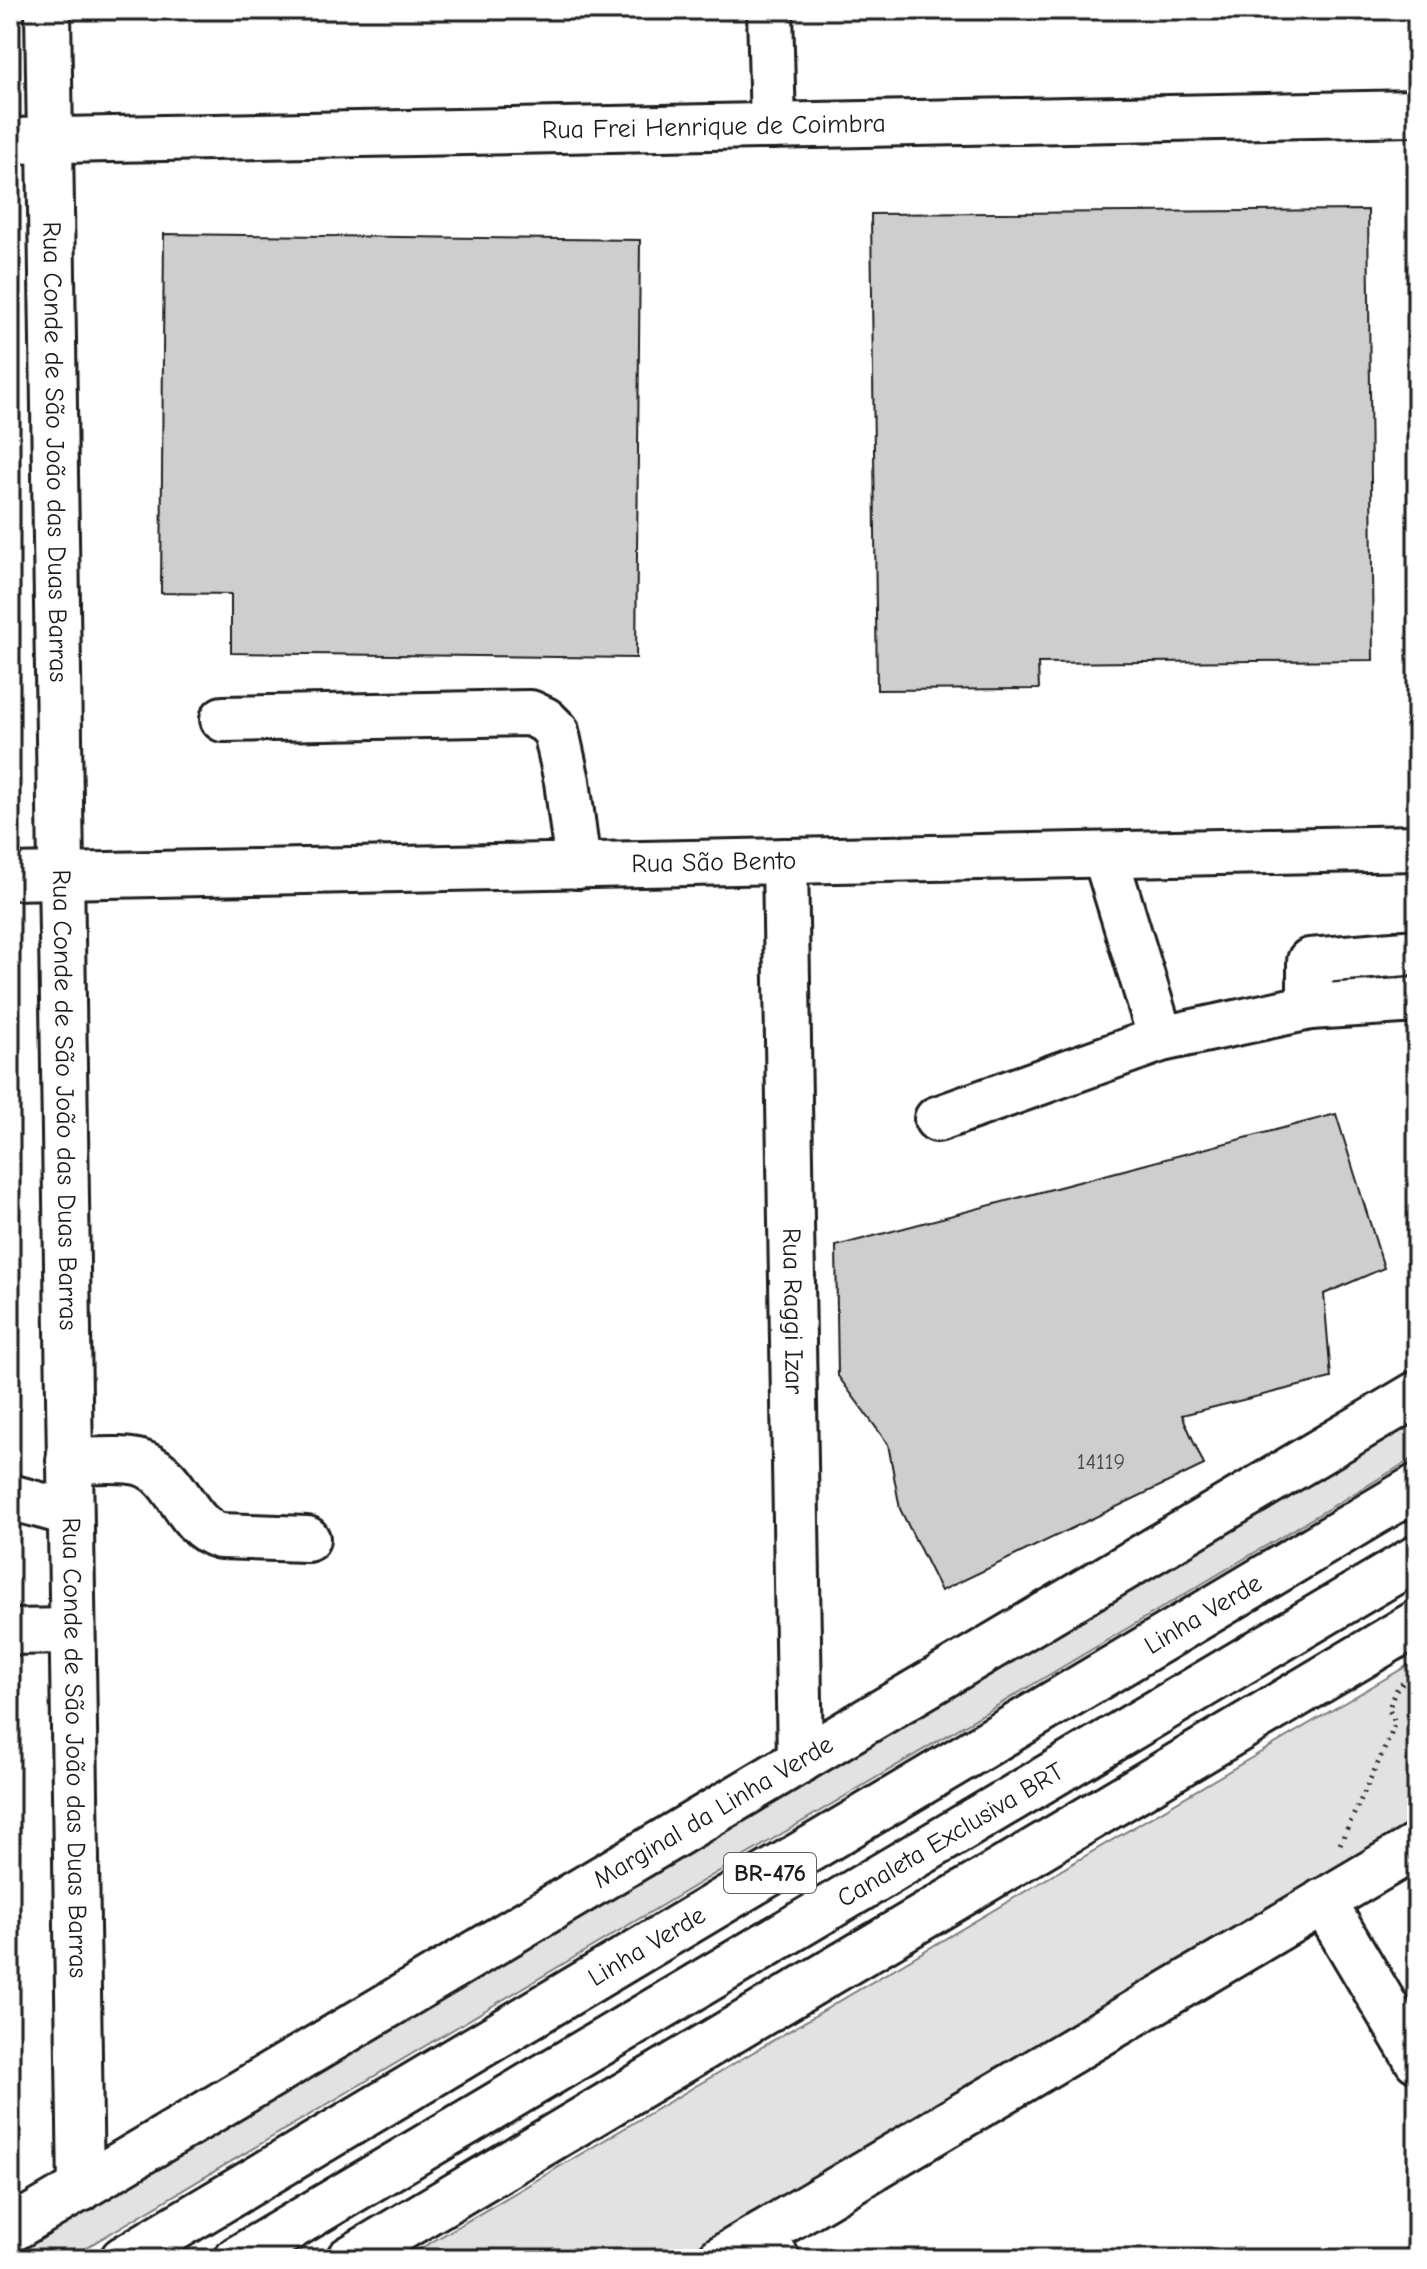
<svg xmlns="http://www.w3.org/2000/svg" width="1427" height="2269" font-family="'Comic Neue',sans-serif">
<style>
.green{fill:#e2e2e2;stroke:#7f7f7f;stroke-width:2}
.building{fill:#cecece;stroke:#1c1c1c;stroke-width:2}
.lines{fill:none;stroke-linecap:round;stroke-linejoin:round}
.minor-casing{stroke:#1c1c1c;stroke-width:50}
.major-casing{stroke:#1c1c1c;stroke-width:50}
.highway-casing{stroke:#1c1c1c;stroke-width:50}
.path{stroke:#1c1c1c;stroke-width:5;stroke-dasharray:2 6;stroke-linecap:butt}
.minor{stroke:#fff;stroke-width:44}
.major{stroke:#fff;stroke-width:44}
.highway{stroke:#fff;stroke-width:44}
.labels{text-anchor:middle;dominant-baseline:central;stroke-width:6;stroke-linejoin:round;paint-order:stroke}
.number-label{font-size:22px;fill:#484848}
.shield{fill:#fff;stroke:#606060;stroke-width:2}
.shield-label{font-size:24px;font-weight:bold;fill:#1c1c1c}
.street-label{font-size:26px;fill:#1c1c1c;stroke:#fff}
</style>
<rect width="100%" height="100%" fill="#fff"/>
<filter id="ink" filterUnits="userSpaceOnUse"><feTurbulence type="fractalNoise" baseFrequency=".0125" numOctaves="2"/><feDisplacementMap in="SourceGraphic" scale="16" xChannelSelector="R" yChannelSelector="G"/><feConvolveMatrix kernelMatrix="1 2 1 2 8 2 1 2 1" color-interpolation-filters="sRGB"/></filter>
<g filter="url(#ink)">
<path class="green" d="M1417 1415V1456L67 2259H10V2250Z
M1417 1660V1819L680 2259H403Z"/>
<path class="building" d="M1368 210 1373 660 1038 663 1039 689 877 690 871 214Z
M164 234 640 240 636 658 231 653V594L161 593Z
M1336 1114 1384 1268 1324 1294 1331 1378 1182 1415 1204 1465 941 1591 900 1509 888 1444 838 1376 836 1246Z"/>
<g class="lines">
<g class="minor-casing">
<g id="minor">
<path id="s1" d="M48 10 81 2189"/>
<path d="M770 10 773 126"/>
<path id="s2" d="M10 141 1417 113"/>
<path d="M223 719 530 713 545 720 556 731 567 781 578 866"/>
<path d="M1105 855 1161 1039"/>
<path id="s3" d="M785 861 800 1761"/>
<path id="s4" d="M10 877 1417 848"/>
<path d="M1310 1007V961L1417 952"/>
<path d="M937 1119 1161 1039 1310 1007 1417 1000"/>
<path d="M69 1461C89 1461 127 1457 144 1464 180 1478 184 1526 220 1536L307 1539"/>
<path d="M10 1497 69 1513"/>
<path d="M10 1632 72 1631"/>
<path d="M1323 1901 1417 2060"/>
<path d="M762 2234 777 2259"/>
<path id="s5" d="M237 2259 1417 1558"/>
</g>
</g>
<g class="major-casing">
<g id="major">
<path id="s6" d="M10 2230 1417 1394"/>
<path d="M720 2259 1417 1846"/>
</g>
</g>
<g class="highway-casing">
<g id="highway">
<path id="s7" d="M123 2259 1417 1487"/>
<path d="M349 2259 1417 1623"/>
</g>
</g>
<path class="path" d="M1340 1844 1390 1737 1395 1722 1389 1710C1393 1692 1399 1681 1417 1677"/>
<use href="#minor" class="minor"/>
<use href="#major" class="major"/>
<use href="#highway" class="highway"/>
</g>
</g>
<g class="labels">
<g class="number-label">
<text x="1101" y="1462">14119</text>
</g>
<rect class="shield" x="724" y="1853" width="92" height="40" rx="6"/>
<g class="shield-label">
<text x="770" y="1873">BR-476</text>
</g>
<g class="street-label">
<text stroke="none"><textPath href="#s2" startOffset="704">Rua Frei Henrique de Coimbra</textPath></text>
<text stroke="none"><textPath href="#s1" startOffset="442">Rua Conde de São João das Duas Barras</textPath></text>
<text stroke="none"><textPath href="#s4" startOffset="704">Rua São Bento</textPath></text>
<text stroke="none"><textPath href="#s1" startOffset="1090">Rua Conde de São João das Duas Barras</textPath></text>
<text stroke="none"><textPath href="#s3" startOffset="450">Rua Raggi Izar</textPath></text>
<text stroke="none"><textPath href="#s7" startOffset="1258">Linha Verde</textPath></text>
<text stroke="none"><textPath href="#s1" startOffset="1738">Rua Conde de São João das Duas Barras</textPath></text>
<text stroke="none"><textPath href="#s6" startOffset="818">Marginal da Linha Verde</textPath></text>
<text stroke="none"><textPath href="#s5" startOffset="830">Canaleta Exclusiva BRT</textPath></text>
<text stroke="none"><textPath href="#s7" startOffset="610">Linha Verde</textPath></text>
</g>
</g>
<rect width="1427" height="2269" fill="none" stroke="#fff" stroke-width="40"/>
<rect x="20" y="20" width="1387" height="2229" fill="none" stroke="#1c1c1c" stroke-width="3" filter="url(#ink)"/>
</svg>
